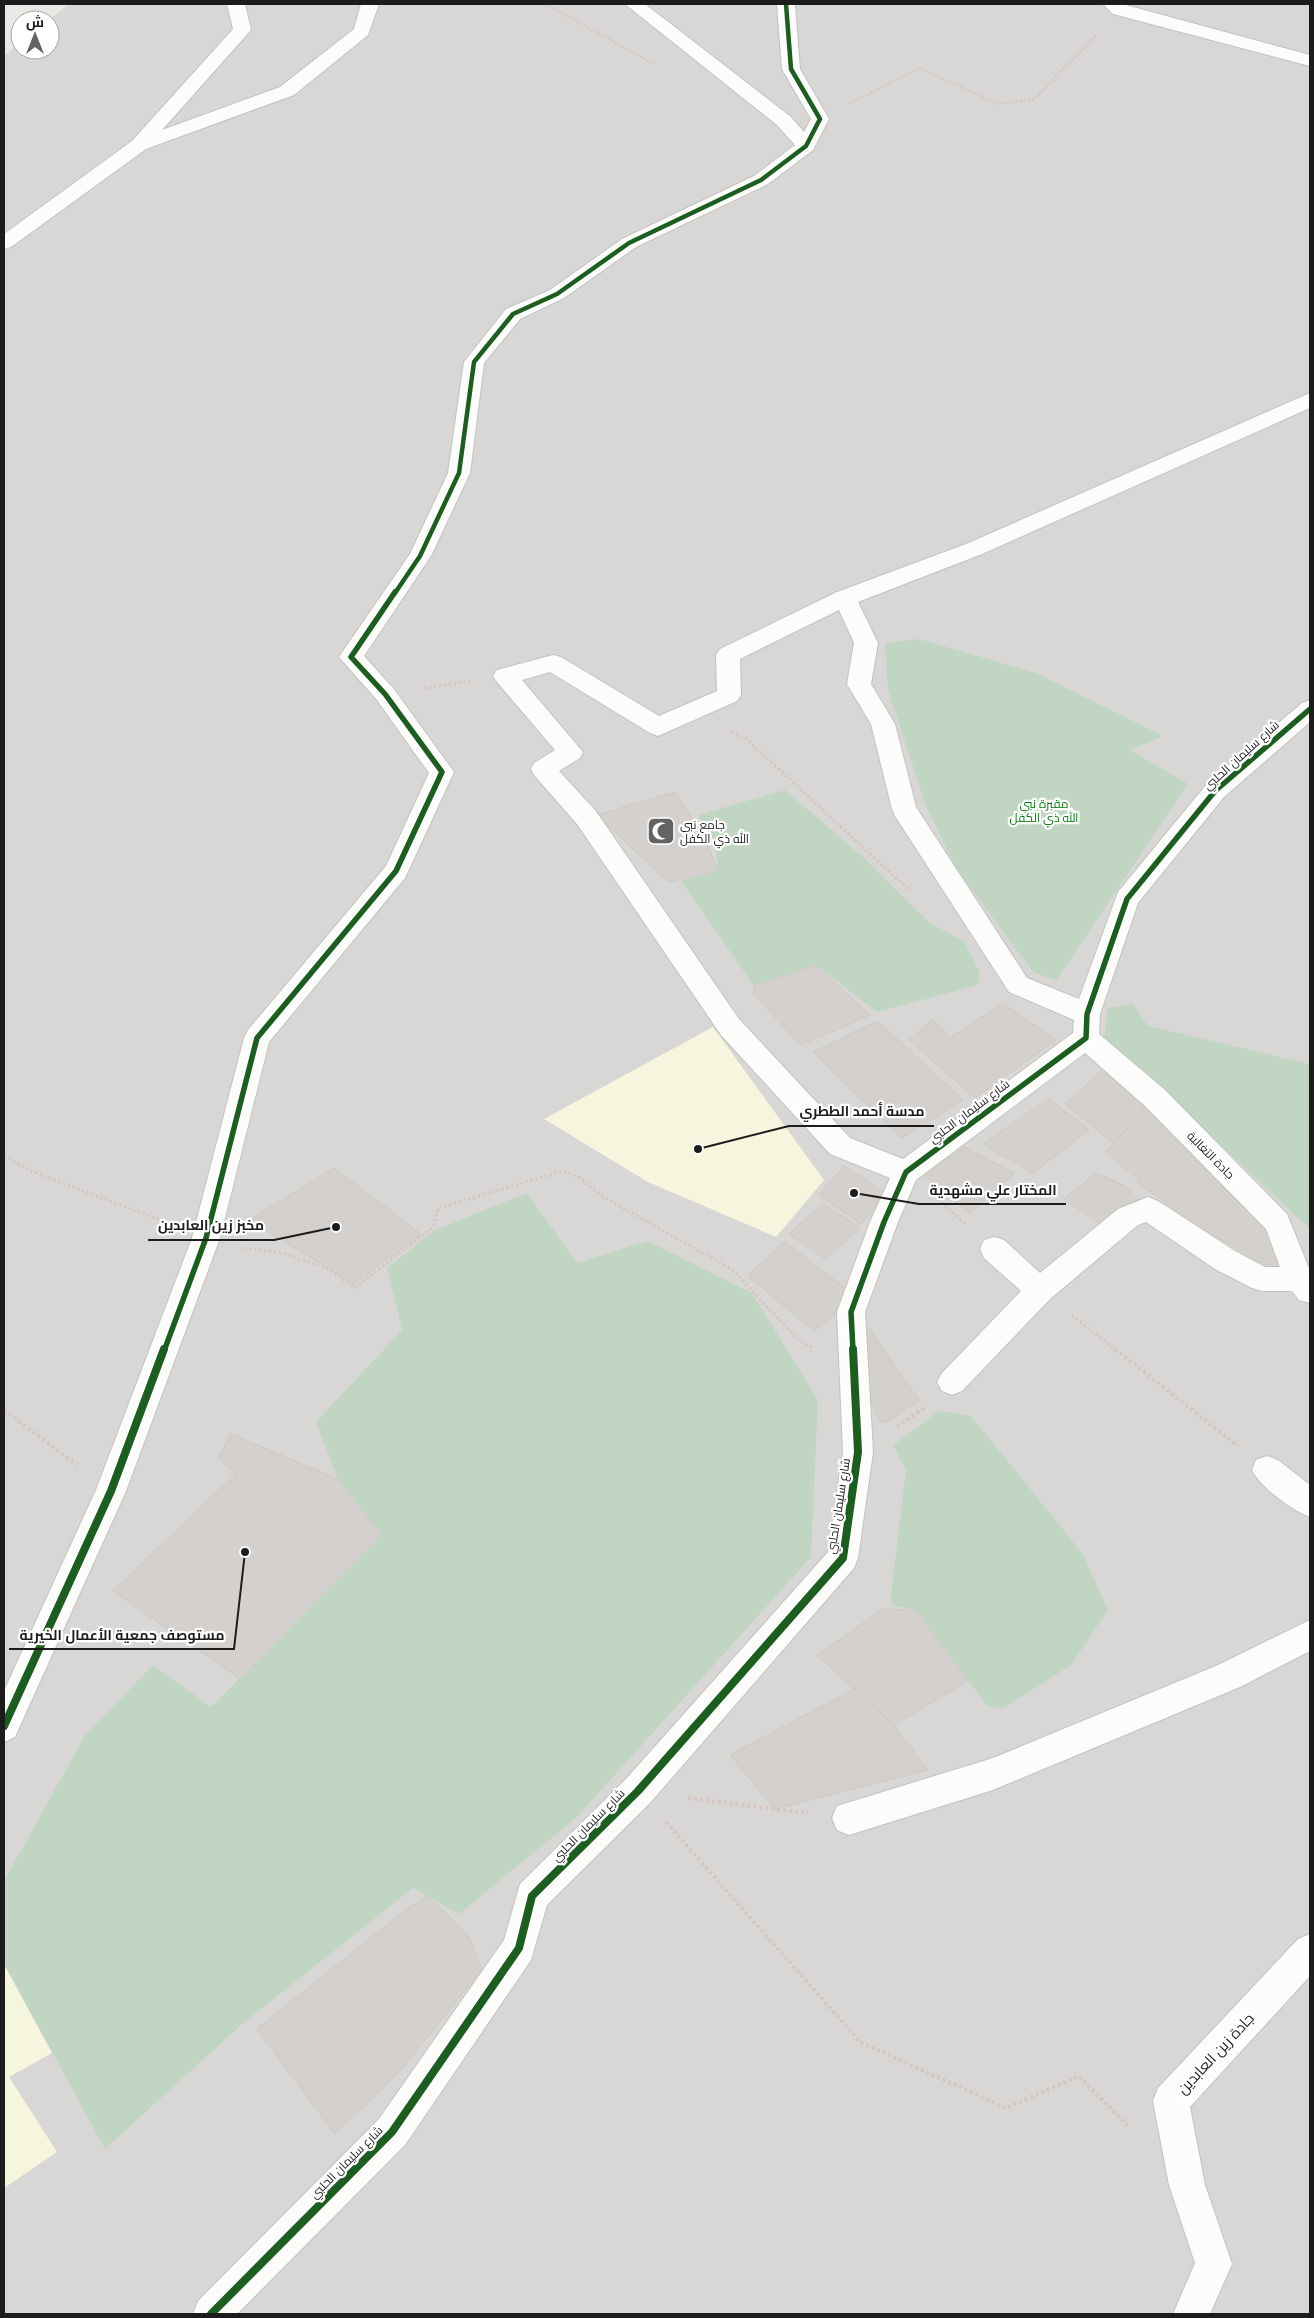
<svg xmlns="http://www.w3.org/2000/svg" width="1314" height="2318" font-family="'Golos Text',Cairo,sans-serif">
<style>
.residential{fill:#d9d7d5}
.education{fill:#f6f5dd}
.cemetery{fill:#c1d6c2}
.building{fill:#d3d0cd;stroke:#cdc9c5}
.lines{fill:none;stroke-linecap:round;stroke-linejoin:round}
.minor-casing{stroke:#c3c2c0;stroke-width:2}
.path-far2{stroke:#d6c6c3;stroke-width:2.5;stroke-dasharray:2 2;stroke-linecap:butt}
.path-far1{stroke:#d6c6c3;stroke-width:3;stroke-dasharray:2.5 2.5;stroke-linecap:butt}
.path{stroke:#d6c6c3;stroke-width:4;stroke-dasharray:3 3;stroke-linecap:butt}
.minor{fill:#fcfcfb;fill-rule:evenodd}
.cycleway-far2-casing{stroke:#fff;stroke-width:7}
.cycleway-far1-casing{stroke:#fff;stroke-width:9}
.cycleway-casing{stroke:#fff;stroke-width:11}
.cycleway-far2{stroke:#1b5e20;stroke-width:4.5}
.cycleway-far1{stroke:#1b5e20;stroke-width:5.5}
.cycleway{stroke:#1b5e20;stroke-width:8}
.labels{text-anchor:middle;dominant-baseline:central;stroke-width:4.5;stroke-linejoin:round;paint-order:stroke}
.street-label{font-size:12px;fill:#1c1c1c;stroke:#fff}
.park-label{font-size:12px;fill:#067d0f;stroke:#fff}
.poi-label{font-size:12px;fill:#1c1c1c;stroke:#fff;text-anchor:start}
.near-street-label{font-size:15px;fill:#1c1c1c;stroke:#fff}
.leader{fill:none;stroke:#1c1c1c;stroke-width:2}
.callout-dot{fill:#1c1c1c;stroke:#fff;stroke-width:2}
.callout-label{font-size:14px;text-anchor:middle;font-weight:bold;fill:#1c1c1c;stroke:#fff;stroke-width:4.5;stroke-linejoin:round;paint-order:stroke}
</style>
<rect width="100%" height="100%" fill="#eae8e4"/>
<path class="residential" d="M69 4H1310V2314H4V56L20 43V50H50L49 20Z"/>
<path class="education" d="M713 1027 824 1180 776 1237 648 1182 544 1119Z
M4 1964 52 2053 9 2077 57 2152 4 2188Z"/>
<path class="cemetery" d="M919 639 1036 673 1163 736 1130 750 1188 784 1057 980 1033 972 956 868 926 806 888 690 885 643Z
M785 790 862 856 930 923 965 942 980 973 978 985 877 1012 816 965 754 986 681 881 718 871 715 842 698 815Z
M1133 1004 1148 1026 1310 1064V1229L1132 1062 1104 1039 1108 1008Z
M527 1193 577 1263 648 1241 752 1293 818 1400 811 1557 576 1818 459 1914 413 1888 241 2025 105 2149 4 1964V1881L84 1737 153 1665 211 1707 382 1535 338 1479 316 1422 402 1330 387 1268 433 1231Z
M939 1411 971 1416 1083 1554 1108 1610 1071 1665 1004 1708 988 1707 916 1610 892 1605 891 1593 906 1471 893 1445Z"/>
<path class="building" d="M675 792 705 838 718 871 668 882 597 815Z
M816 965 870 1015 801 1045 753 994 754 986Z
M1003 1003 1056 1040 975 1098 909 1040 933 1019 951 1037Z
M878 1021 963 1100 901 1138 813 1052Z
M1103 1069 1145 1107 1114 1144 1066 1104Z
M1049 1099 1089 1130 1033 1173 982 1144Z
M1145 1107 1178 1137 1139 1180 1106 1152Z
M1178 1137 1270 1223 1285 1268 1279 1272 1197 1226 1137 1182Z
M965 1147 1014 1173 970 1214 923 1174Z
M844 1166 886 1193 861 1224 819 1195Z
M334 1168 421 1234 354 1284 249 1220Z
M1096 1173 1125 1186 1139 1201 1106 1227 1064 1199Z
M822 1204 860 1227 826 1259 789 1234Z
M784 1241 850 1292 845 1306 814 1331 748 1276Z
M869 1328 919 1400 892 1419 881 1423 869 1398 863 1331Z
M231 1434 338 1479 382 1535 240 1679 113 1591 236 1474 218 1458Z
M883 1609 916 1610 968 1681 894 1725 817 1655Z
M854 1689 894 1725 928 1770 775 1809 730 1755Z
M427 1896 467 1933 482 1969 403 2068 335 2134 257 2029 407 1909Z"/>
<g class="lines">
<g class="minor-casing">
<path id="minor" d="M227 4H245L251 30 162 130 280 87 354 29 361 4H379L368 35 294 95 146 149 11 247 4 249V234L132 141 233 29Z
M625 4H645L791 117 804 132 811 119 782 69 777 4H795L800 69 829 119 813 150 768 184 636 247 564 298 520 319 484 363 470 473 431 556 364 656 393 688 454 772 405 878 269 1042 220 1238 126 1491 15 1737 4 1742V1691L96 1490 192 1238 244 1038 248 1030 386 866 429 773 377 700 339 657 410 554 448 473 464 362 506 309 550 290 622 239 754 176 795 145 777 125Z
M1103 4H1122L1310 55V66L1113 14Z
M1310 393V408L982 554 858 602 878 643 871 684 895 724 916 807 1027 978 1079 999 1118 892 1206 785 1302 703 1310 700V722L1224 797 1138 903 1100 1014 1099 1034 1165 1090 1287 1214 1310 1271V1303L1299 1300 1292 1291H1262L1252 1288 1215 1269 1146 1222 1138 1225 1050 1299 962 1391 952 1395 942 1391 937 1382 942 1373 1021 1291 984 1258 980 1249 984 1240 994 1237 1004 1240 1040 1273 1118 1209 1148 1197 1158 1201 1235 1251 1265 1267H1280L1266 1229 1145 1106 1085 1053 916 1180 898 1222 865 1312 873 1452 858 1558 854 1568 650 1803 547 1905 531 1960 405 2145 237 2314H193L198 2301 379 2119 504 1940 520 1884 626 1779 828 1552 843 1452 837 1312 870 1222 890 1178 830 1154 721 1035 577 824 534 775 531 769 534 763 555 750 497 682 493 676 497 670 553 655 561 657 659 716 717 691 716 655 720 649 837 592 966 544ZM839 610 854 643 847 684 871 724 892 809 895 816 1009 992 1074 1020 1073 1033 903 1159 850 1138 739 1019 595 810 559 771 580 758 583 752 522 680 550 672 650 733 658 736 737 701 741 695 740 659Z
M1267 1456 1278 1460 1310 1485V1517C1293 1511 1260 1487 1252 1470L1256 1460Z
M1310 1620V1651L1240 1687 993 1790 849 1835 837 1830 832 1818 837 1806 993 1758 1218 1665Z
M1310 1934V1976L1190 2107 1205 2185 1232 2264 1210 2314H1173L1195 2263 1169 2185 1153 2101 1158 2088 1298 1939Z"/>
</g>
<path class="path-far2" d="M545 4 654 64
M849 104 919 68 998 104 1035 99 1097 34"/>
<path class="path-far1" d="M424 688 472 681
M731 732 745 738 909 890
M4 1156 36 1173 168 1223
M937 1199 966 1224
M244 1248 282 1253 326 1268 355 1288 433 1227 438 1208 563 1171 578 1177 605 1198 733 1270 798 1340 813 1348
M1072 1315 1117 1351"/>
<path class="path" d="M1115 1349 1238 1446
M4 1410 77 1465
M897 1427 924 1408
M688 1798 808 1813
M666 1822 860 2042 1006 2108 1079 2076 1130 2128"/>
<use href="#minor" class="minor"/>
<g class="cycleway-far2-casing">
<path id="cycleway-far2" d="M395 593 420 556 459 473 474 362 513 314 557 294 629 243 761 180 806 146 820 119 791 69 786 4"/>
</g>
<g class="cycleway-far1-casing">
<path id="cycleway-far1" d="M164 1351 206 1238 257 1038 396 871 442 772 385 694 351 657 395 592
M853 1351 851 1312 884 1222 906 1172 1086 1038 1087 1014 1127 899 1215 791 1310 709"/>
</g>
<g class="cycleway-casing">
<path id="cycleway" d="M4 1726 111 1491 164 1349
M211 2314 392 2132 519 1948 532 1896 638 1791 843 1558 858 1452 853 1349"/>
</g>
<use href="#cycleway-far2" class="cycleway-far2"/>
<use href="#cycleway-far1" class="cycleway-far1"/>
<use href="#cycleway" class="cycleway"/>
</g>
<defs>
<g id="mosque-square" transform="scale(1.4375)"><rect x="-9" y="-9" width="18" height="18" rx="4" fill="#646362" stroke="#fff"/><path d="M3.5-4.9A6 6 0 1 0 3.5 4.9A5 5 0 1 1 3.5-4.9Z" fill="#fff"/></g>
</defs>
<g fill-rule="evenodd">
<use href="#mosque-square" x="661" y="831"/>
</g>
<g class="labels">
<g class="street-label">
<text transform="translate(1241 755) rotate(-42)">شارع سليمان الحلبي</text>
<text transform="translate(969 1111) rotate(-37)">شارع سليمان الحلبي</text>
<text transform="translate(1211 1155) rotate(45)">جادة التغالبة</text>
<text transform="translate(838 1506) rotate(-81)">شارع سليمان الحلبي</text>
<text transform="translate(588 1825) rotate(-45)">شارع سليمان الحلبي</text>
<text transform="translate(346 2162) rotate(-45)">شارع سليمان الحلبي</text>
</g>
<g class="park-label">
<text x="1044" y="803">مقبرة نبي<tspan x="1044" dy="14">الله ذي الكفل</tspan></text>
</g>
<g class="poi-label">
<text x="680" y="824">جامع نبي<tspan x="680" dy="14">الله ذي الكفل</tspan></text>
</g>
<g class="near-street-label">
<text transform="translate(1215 2053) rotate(-47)">جادة زين العابدين</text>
</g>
</g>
<path class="leader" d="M698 1149L789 1126H934M854 1193L919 1204H1066M336 1227L274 1240H148M245 1552L234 1649H9"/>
<g class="callout-dot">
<circle cx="698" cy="1149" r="5"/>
<circle cx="854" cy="1193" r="5"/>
<circle cx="336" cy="1227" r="5"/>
<circle cx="245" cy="1552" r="5"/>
</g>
<g class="callout-label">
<text x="862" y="1116">مدسة أحمد الططري</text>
<text x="993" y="1195">المختار علي مشهدية</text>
<text x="211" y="1230">مخبز زين العابدين</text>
<text x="122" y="1640">مستوصف جمعية الأعمال الخيرية</text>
</g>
<rect width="1314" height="2318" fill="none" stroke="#1c1c1c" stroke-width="10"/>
<g transform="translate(35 35)"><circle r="24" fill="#ffffff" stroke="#a4a4a4"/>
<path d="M0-4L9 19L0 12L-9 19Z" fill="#646362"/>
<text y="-8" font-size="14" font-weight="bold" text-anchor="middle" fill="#1c1c1c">ش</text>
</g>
</svg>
